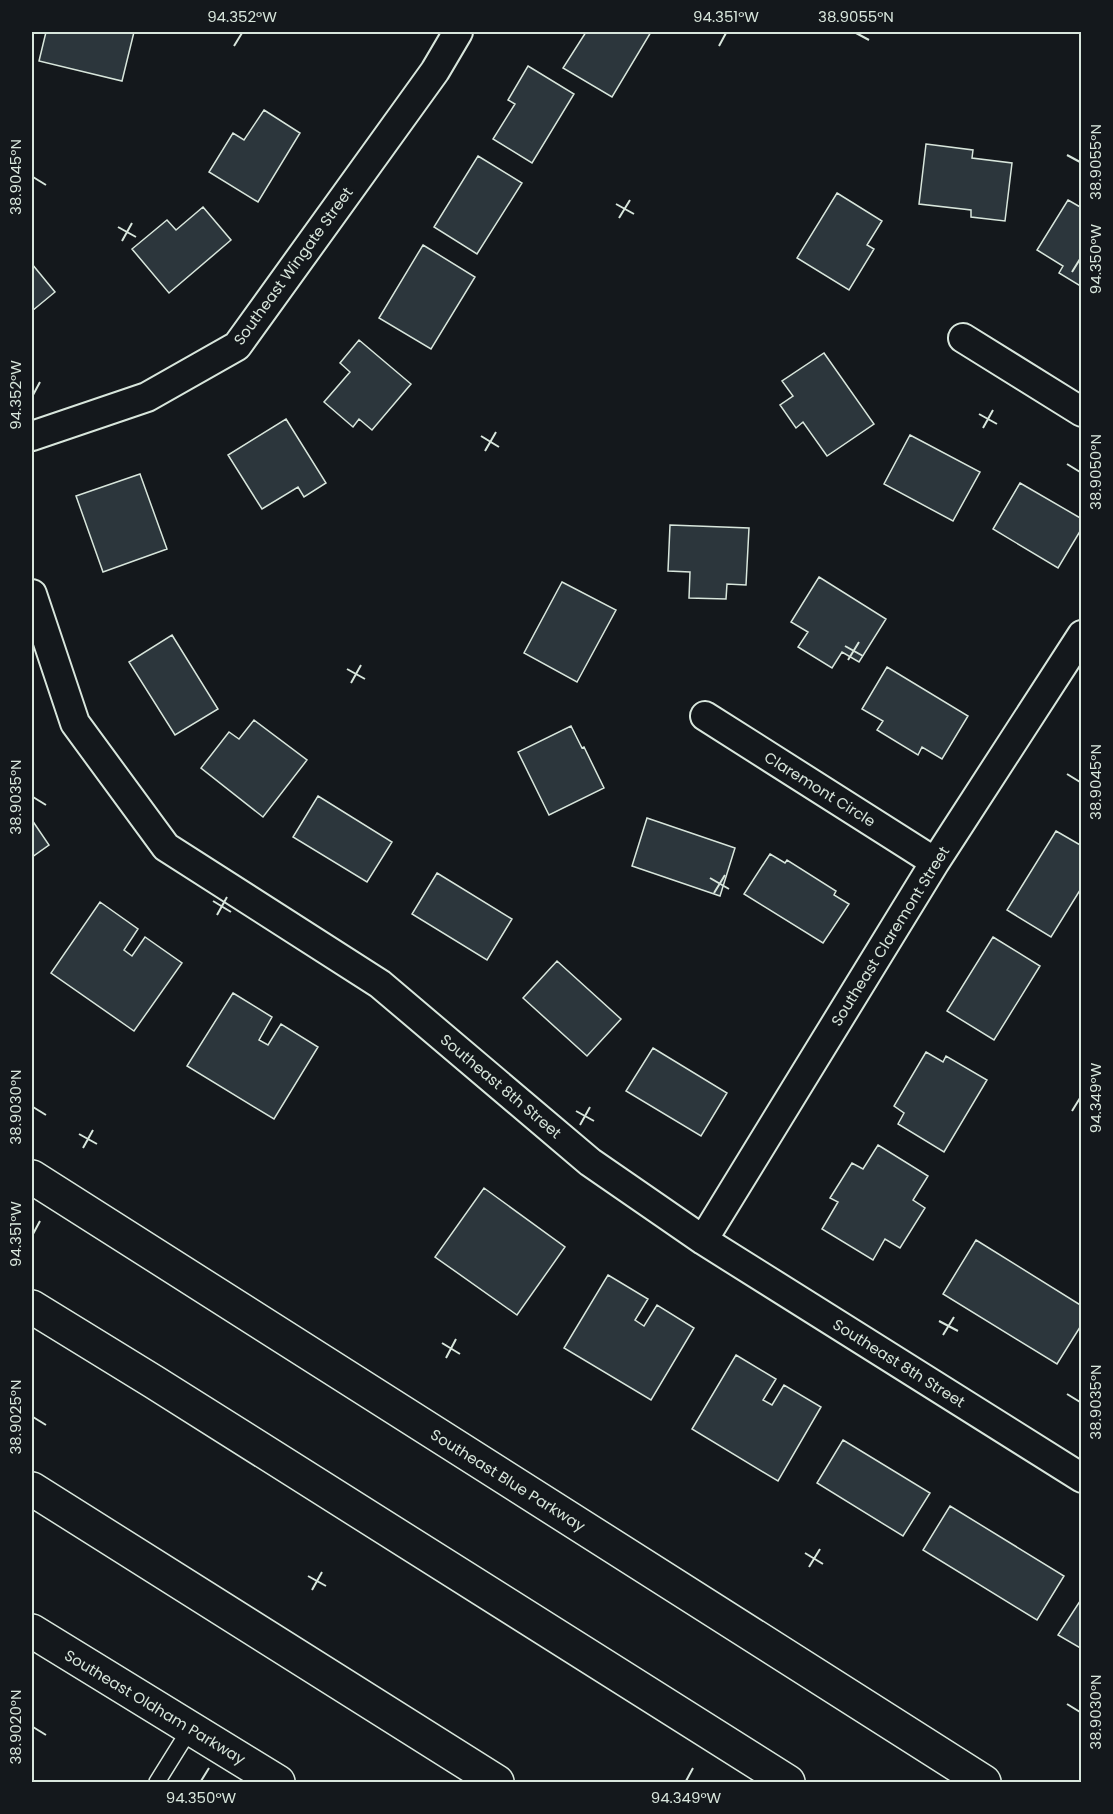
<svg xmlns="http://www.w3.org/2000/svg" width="1113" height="1814" font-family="Poppins,sans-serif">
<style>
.building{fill:#2c363c;stroke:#d8e6dc;stroke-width:1.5}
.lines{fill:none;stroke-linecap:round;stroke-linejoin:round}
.service-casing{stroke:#d8e6dc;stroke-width:18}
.minor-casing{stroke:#d8e6dc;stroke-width:32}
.tertiary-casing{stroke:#d8e6dc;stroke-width:36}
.motorway-casing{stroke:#d8e6dc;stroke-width:36}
.service{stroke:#14181c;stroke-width:15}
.minor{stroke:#14181c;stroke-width:28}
.tertiary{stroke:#14181c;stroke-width:33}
.motorway{stroke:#14181c;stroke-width:33}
.ticks{fill:none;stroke:#d8e6dc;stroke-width:2}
.labels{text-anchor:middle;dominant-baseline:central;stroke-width:4.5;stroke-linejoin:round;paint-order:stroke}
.street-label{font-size:15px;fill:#d8e6dc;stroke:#14181c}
.neatline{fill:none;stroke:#d8e6dc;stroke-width:2}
.ticks-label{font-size:15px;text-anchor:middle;fill:#d8e6dc}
</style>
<rect width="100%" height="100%" fill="#14181c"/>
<path class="building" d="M46 32H134L122 81 39 61Z
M586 32H651L612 97 563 68Z
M528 66 574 94 532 163 493 139 515 104 508 100Z
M264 110 300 133 258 202 209 172 233 133 244 140Z
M926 144 973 150 972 158 1012 163 1005 221 971 217V210L919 204Z
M478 156 522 183 477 254 434 227Z
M837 193 882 221 867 245 874 249 849 290 797 258Z
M1068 200 1082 208V287L1059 273 1063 266 1037 250Z
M203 207 231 240 169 293 132 249 167 220 176 230Z
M423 245 475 277 431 349 379 318Z
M32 264 55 292 32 311Z
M359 340 411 384 372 430 359 419 353 427 324 402 350 372 340 363Z
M824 353 874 424 827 456 803 422 796 428 780 405 793 396 782 381Z
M286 419 326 483 304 497 298 487 262 509 228 455Z
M910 435 980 472 953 521 884 484Z
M140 474 167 549 103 572 76 496Z
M1020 483 1082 519V528L1058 568 993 529Z
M670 525 749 528 746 585 727 584 726 599 689 598 690 572 668 571Z
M819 577 886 619 859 662 842 652 832 668 798 647 808 632 791 622Z
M562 582 616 610 577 682 524 653Z
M172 635 218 709 175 735 129 662Z
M887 667 968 716 942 759 922 747 918 755 877 730 883 721 862 709Z
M254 720 307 760 263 817 201 768 229 732 239 739Z
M571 726 582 748 584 747 604 788 549 815 518 752Z
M318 796 392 842 367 882 293 837Z
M647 818 735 848 720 896 632 866Z
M32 820 49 845 32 857Z
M1056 831 1082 846V887L1051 937 1007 910Z
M770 854 785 863 787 860 836 891 834 895 849 904 823 943 744 894Z
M437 873 512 919 487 960 412 914Z
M100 902 138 929 124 950 132 956 145 937 182 963 134 1031 51 973Z
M993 937 1040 966 994 1040 947 1011Z
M557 961 621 1019 587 1056 523 998Z
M233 993 272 1017 259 1040 268 1045 281 1024 318 1047 274 1119 187 1066Z
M653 1048 727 1093 701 1136 626 1091Z
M926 1052 943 1062 946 1056 987 1080 944 1152 898 1124 904 1113 894 1106Z
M878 1145 928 1176 913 1200 925 1208 900 1248 885 1239 873 1260 822 1229 838 1202 830 1198 852 1163 863 1169Z
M484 1188 565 1247 517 1315 435 1257Z
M976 1240 1082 1306V1324L1057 1364 943 1294Z
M608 1275 648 1299 635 1320 644 1326 657 1305 694 1328 651 1400 564 1348Z
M736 1355 776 1379 763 1400 772 1405 784 1385 821 1407 778 1481 692 1429Z
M843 1440 930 1493 903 1536 817 1483Z
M950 1506 1064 1576 1037 1620 923 1550Z
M1082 1598V1649L1058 1635Z"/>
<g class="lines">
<g class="service-casing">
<path id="service" d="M157 1782 190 1729"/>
</g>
<g class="minor-casing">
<path id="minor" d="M963 338 1082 412
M32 436 147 397 237 346 435 71 458 32
M32 594 75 723 166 847 380 984 590 1162 703 1240 1082 1478
M705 716 935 862
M703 1240 935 862 1082 635"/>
</g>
<g class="tertiary-casing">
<path id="tertiary" d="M32 1177 984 1782
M32 1631 278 1782"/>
</g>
<g class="motorway-casing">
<path id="motorway" d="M32 1307 154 1382 788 1782
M32 1489 497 1782"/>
</g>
<use href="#service" class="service"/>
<use href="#minor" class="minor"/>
<use href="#tertiary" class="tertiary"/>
<use href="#motorway" class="motorway"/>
</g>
<path class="ticks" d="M856 33 869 40M234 46 242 33M719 46 726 33M1067 155 1080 162M33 177 46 185M616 204 634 214M619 218 630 200M118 227 136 237M122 241 132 223M1072 272 1080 259M33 395 40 382M979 414 997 424M983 428 993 410M481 436 499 447M485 451 496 432M1067 464 1080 472M845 646 863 656M848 660 859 642M347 669 365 679M351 683 361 665M1067 774 1080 782M33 797 46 805M710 878 729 889M714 893 725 875M213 901 231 912M217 915 227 897M33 1107 46 1115M576 1111 594 1121M1072 1111 1080 1098M580 1125 590 1107M79 1134 97 1144M83 1148 93 1130M33 1234 40 1221M939 1321 958 1331M943 1335 954 1317M442 1343 460 1354M446 1358 456 1339M1067 1394 1080 1402M33 1417 46 1425M805 1553 823 1564M809 1567 820 1549M308 1576 326 1586M312 1590 322 1572M1067 1704 1080 1712M33 1727 46 1735M201 1781 209 1768M686 1781 693 1768"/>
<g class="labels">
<g class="street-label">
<text transform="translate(293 266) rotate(-54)">Southeast Wingate Street</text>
<text transform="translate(820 789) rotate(32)">Claremont Circle</text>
<text transform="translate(890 936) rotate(-58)">Southeast Claremont Street</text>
<text transform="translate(501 1086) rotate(40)">Southeast 8th Street</text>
<text transform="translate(899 1363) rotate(32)">Southeast 8th Street</text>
<text transform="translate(508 1480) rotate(32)">Southeast Blue Parkway</text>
<text transform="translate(155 1707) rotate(31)">Southeast Oldham Parkway</text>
</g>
</g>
<rect width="1113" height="1814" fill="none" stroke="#14181c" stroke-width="66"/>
<rect x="33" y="33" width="1047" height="1748" class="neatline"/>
<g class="ticks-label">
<text x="242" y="22">94.352°W</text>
<text x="726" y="22">94.351°W</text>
<text x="856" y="22">38.9055°N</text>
<text transform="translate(1096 162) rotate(-90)" y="5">38.9055°N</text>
<text transform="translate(16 177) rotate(-90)" y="5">38.9045°N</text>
<text transform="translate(1096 259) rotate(-90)" y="5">94.350°W</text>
<text transform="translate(16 395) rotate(-90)" y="5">94.352°W</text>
<text transform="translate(1096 472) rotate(-90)" y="5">38.9050°N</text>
<text transform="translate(1096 782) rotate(-90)" y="5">38.9045°N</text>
<text transform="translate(16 797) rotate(-90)" y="5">38.9035°N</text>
<text transform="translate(1096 1098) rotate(-90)" y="5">94.349°W</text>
<text transform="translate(16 1107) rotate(-90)" y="5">38.9030°N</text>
<text transform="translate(16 1234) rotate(-90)" y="5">94.351°W</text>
<text transform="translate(1096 1402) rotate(-90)" y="5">38.9035°N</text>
<text transform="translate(16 1417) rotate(-90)" y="5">38.9025°N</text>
<text transform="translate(1096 1712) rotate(-90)" y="5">38.9030°N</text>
<text transform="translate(16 1727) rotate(-90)" y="5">38.9020°N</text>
<text x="201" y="1803">94.350°W</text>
<text x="686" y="1803">94.349°W</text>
</g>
</svg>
